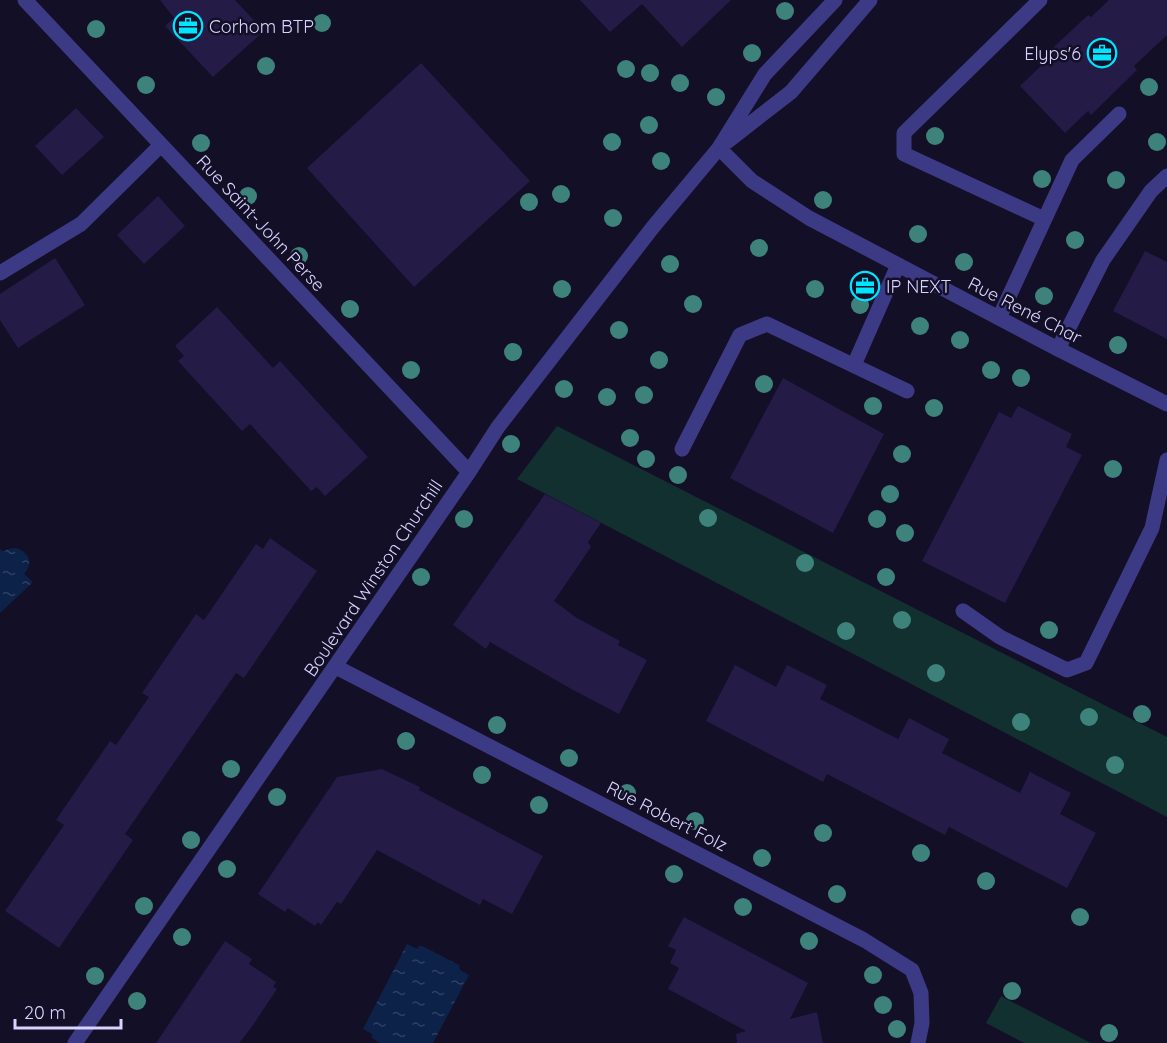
<svg xmlns="http://www.w3.org/2000/svg" width="1167" height="1043" font-family="Quicksand,sans-serif">
<style>
.green{fill:#12302f}
.water{fill:url(#water-ripples)}
.building{fill:#241b47}
.lines{fill:none;stroke-linecap:round;stroke-linejoin:round}
.service{stroke:#3d3a85;stroke-width:15}
.minor{stroke:#3d3a85;stroke-width:15}
.tree{fill:#3d827b}
.labels{text-anchor:middle;dominant-baseline:central;stroke-width:5;stroke-linejoin:round;paint-order:stroke}
.poi-label{font-size:18px;fill:#d9d4ff;stroke:#130f26;text-anchor:start}
.street-label{font-size:18px;fill:#d9d4ff;stroke:#130f26}
</style>
<defs>
<pattern id="water-ripples" width="26" height="14" patternUnits="userSpaceOnUse" patternTransform="scale(1.5)"><rect width="26" height="14" fill="#0c2248"/><path d="M2 4q2-2 4 0t4 0M15 11q2-2 4 0t4 0" fill="none" stroke="#2f4163"/></pattern>
</defs>
<rect width="100%" height="100%" fill="#130f26"/>
<path class="green" d="M557 426 1167 737V817L517 479Z
M1001 996 1091 1043H1024L986 1023Z"/>
<path class="water" d="M16 548C29 552 34 563 24 574L33 582 0 613V549L3 552 8 549Z
M407 944 417 949 419 946H422L459 965 460 970 469 975 433 1043H379L372 1038V1034L363 1029Z"/>
<path class="building" d="M160 0H235L264 31 213 77 165 26 174 18Z
M580 0H731L682 47 642 4 610 32Z
M1109 0H1167V35L1134 66 1137 70 1091 115 1088 111 1065 133 1020 86 1043 64 1040 60 1088 15 1091 17Z
M421 63 530 181 414 287 307 168Z
M76 108 104 137 62 175 35 146Z
M158 196 185 226 144 264 117 235Z
M1145 251 1167 262V339L1113 311Z
M55 258 85 305 18 348 0 320V294Z
M217 307 273 368 280 361 368 457 325 496 317 487 311 491 250 424 242 431 178 361 184 356 175 346Z
M783 378 884 434 833 533 730 478Z
M1018 406 1072 434 1066 447 1082 455 1005 603 922 561 999 412 1011 418Z
M545 494 601 523 588 542 591 547 554 601 577 618 620 641 618 645 647 660 619 714 573 690 490 642 486 649 453 625Z
M270 538 317 571 244 678 236 673 171 767 125 834 133 840 59 948 5 911 64 825 56 820 110 741 116 745 149 697 142 693 196 614 204 620 256 544 263 549Z
M735 665 776 687 787 665 827 685 820 699 898 739 909 718 949 739 942 753 1020 793 1030 772 1071 793 1060 814 1096 833 1067 888 949 827 945 835 827 774 823 782 706 721Z
M382 769 420 787 419 790 543 856 512 914 483 899 480 905 377 850 341 904 337 902 321 925 318 922 315 926 288 908 285 912 258 894 337 777Z
M684 917 808 983 790 1019 817 1012 823 1043H737L736 1034 746 1031 668 989 679 968 670 963 676 950 668 946Z
M225 941 252 959 249 964 276 982 273 987 277 989 251 1028 239 1043H156Z"/>
<g class="lines">
<path class="service" d="M1040 0 904 133V154L1044 219
M999 318 1072 160 1119 114
M1058 349 1103 260 1151 191 1167 176
M854 365 898 265
M682 449 740 335 767 324 907 391
M963 611 1000 637 1067 670 1086 663 1152 528 1167 460"/>
<path class="minor" d="M25 0 469 472
M728 141 791 92 870 0
M719 148 752 181 809 218 1058 349 1167 404
M0 273 81 224 161 145
M336 667 864 940 912 970 921 993 922 1023 918 1043
M75 1043 469 472 498 427 653 227 719 148 765 74 835 0"/>
</g>
<g class="tree">
<circle cx="785" cy="11" r="9"/>
<circle cx="322" cy="23" r="9"/>
<circle cx="96" cy="29" r="9"/>
<circle cx="752" cy="53" r="9"/>
<circle cx="266" cy="66" r="9"/>
<circle cx="626" cy="69" r="9"/>
<circle cx="650" cy="73" r="9"/>
<circle cx="680" cy="83" r="9"/>
<circle cx="146" cy="85" r="9"/>
<circle cx="1149" cy="87" r="9"/>
<circle cx="716" cy="97" r="9"/>
<circle cx="649" cy="125" r="9"/>
<circle cx="935" cy="136" r="9"/>
<circle cx="612" cy="142" r="9"/>
<circle cx="1157" cy="142" r="9"/>
<circle cx="201" cy="143" r="9"/>
<circle cx="661" cy="161" r="9"/>
<circle cx="1042" cy="179" r="9"/>
<circle cx="1116" cy="180" r="9"/>
<circle cx="561" cy="194" r="9"/>
<circle cx="248" cy="196" r="9"/>
<circle cx="823" cy="200" r="9"/>
<circle cx="529" cy="202" r="9"/>
<circle cx="613" cy="218" r="9"/>
<circle cx="918" cy="234" r="9"/>
<circle cx="1075" cy="240" r="9"/>
<circle cx="759" cy="248" r="9"/>
<circle cx="299" cy="256" r="9"/>
<circle cx="964" cy="262" r="9"/>
<circle cx="670" cy="264" r="9"/>
<circle cx="562" cy="289" r="9"/>
<circle cx="815" cy="289" r="9"/>
<circle cx="1044" cy="296" r="9"/>
<circle cx="693" cy="304" r="9"/>
<circle cx="860" cy="305" r="9"/>
<circle cx="350" cy="309" r="9"/>
<circle cx="920" cy="326" r="9"/>
<circle cx="619" cy="330" r="9"/>
<circle cx="960" cy="340" r="9"/>
<circle cx="1118" cy="345" r="9"/>
<circle cx="513" cy="352" r="9"/>
<circle cx="659" cy="360" r="9"/>
<circle cx="411" cy="370" r="9"/>
<circle cx="991" cy="370" r="9"/>
<circle cx="1021" cy="378" r="9"/>
<circle cx="764" cy="384" r="9"/>
<circle cx="564" cy="389" r="9"/>
<circle cx="644" cy="395" r="9"/>
<circle cx="607" cy="397" r="9"/>
<circle cx="873" cy="406" r="9"/>
<circle cx="934" cy="408" r="9"/>
<circle cx="630" cy="438" r="9"/>
<circle cx="511" cy="444" r="9"/>
<circle cx="902" cy="454" r="9"/>
<circle cx="646" cy="459" r="9"/>
<circle cx="1113" cy="469" r="9"/>
<circle cx="678" cy="475" r="9"/>
<circle cx="890" cy="494" r="9"/>
<circle cx="708" cy="518" r="9"/>
<circle cx="464" cy="519" r="9"/>
<circle cx="877" cy="519" r="9"/>
<circle cx="905" cy="533" r="9"/>
<circle cx="805" cy="563" r="9"/>
<circle cx="421" cy="577" r="9"/>
<circle cx="886" cy="577" r="9"/>
<circle cx="902" cy="620" r="9"/>
<circle cx="1049" cy="630" r="9"/>
<circle cx="846" cy="631" r="9"/>
<circle cx="936" cy="673" r="9"/>
<circle cx="1142" cy="714" r="9"/>
<circle cx="1089" cy="717" r="9"/>
<circle cx="1021" cy="722" r="9"/>
<circle cx="497" cy="725" r="9"/>
<circle cx="406" cy="741" r="9"/>
<circle cx="569" cy="758" r="9"/>
<circle cx="1115" cy="765" r="9"/>
<circle cx="231" cy="769" r="9"/>
<circle cx="482" cy="775" r="9"/>
<circle cx="627" cy="793" r="9"/>
<circle cx="277" cy="797" r="9"/>
<circle cx="539" cy="805" r="9"/>
<circle cx="695" cy="821" r="9"/>
<circle cx="823" cy="833" r="9"/>
<circle cx="191" cy="840" r="9"/>
<circle cx="921" cy="853" r="9"/>
<circle cx="762" cy="858" r="9"/>
<circle cx="227" cy="869" r="9"/>
<circle cx="674" cy="874" r="9"/>
<circle cx="986" cy="881" r="9"/>
<circle cx="837" cy="894" r="9"/>
<circle cx="144" cy="906" r="9"/>
<circle cx="743" cy="907" r="9"/>
<circle cx="1080" cy="917" r="9"/>
<circle cx="182" cy="937" r="9"/>
<circle cx="809" cy="941" r="9"/>
<circle cx="873" cy="975" r="9"/>
<circle cx="95" cy="976" r="9"/>
<circle cx="1012" cy="991" r="9"/>
<circle cx="137" cy="1001" r="9"/>
<circle cx="883" cy="1005" r="9"/>
<circle cx="897" cy="1029" r="9"/>
<circle cx="1109" cy="1033" r="9"/>
</g>
<defs>
<g id="office-ring" transform="scale(1.5)"><circle r="9.5" fill="#130f26" stroke="#00e5ff" stroke-width="1.5"/><path d="M-6-3h4V-5.5h4V-3h4V5H-6ZM-1-4.5V-3h2v-1.5ZM-6 0V1H6V0Z" fill="#00e5ff"/></g>
</defs>
<g fill-rule="evenodd">
<use href="#office-ring" x="188" y="26"/>
<use href="#office-ring" x="1102" y="53"/>
<use href="#office-ring" x="865" y="286"/>
</g>
<g class="labels">
<g class="poi-label">
<text x="209" y="26">Corhom BTP</text>
<text x="1081" y="53" text-anchor="end">Elyps'6</text>
<text x="886" y="286">IP NEXT</text>
</g>
<g class="street-label">
<text transform="translate(261 223) rotate(47)">Rue Saint-John Perse</text>
<text transform="translate(1025 310) rotate(27)">Rue René Char</text>
<text transform="translate(373 578) rotate(-56)">Boulevard Winston Churchill</text>
<text transform="translate(667 816) rotate(27)">Rue Robert Folz</text>
</g>
</g>
<path d="M15 1019v9h106v-9" fill="none" stroke="#d9d4ff" stroke-width="3"/>
<text x="24" y="1019" font-size="18" fill="#d9d4ff" stroke="#130f26" stroke-width="4.5" paint-order="stroke">20 m</text>
</svg>
